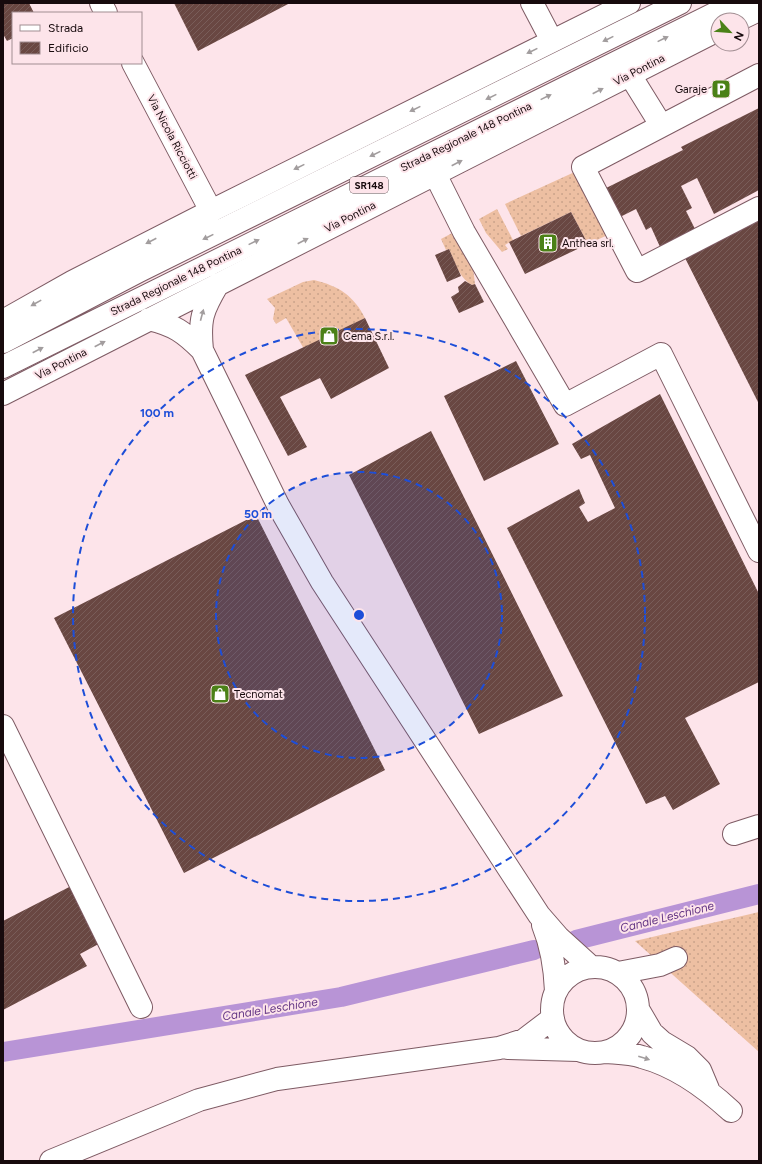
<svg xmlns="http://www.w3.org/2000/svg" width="762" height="1164" font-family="Figtree,sans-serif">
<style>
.grass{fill:url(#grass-dots)}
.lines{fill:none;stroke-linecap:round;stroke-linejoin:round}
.canal{stroke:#b894d6;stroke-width:20}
.building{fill:url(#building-hatch)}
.minor-casing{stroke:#7e5b64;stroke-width:24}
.highway-casing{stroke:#7e5b64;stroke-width:24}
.minor{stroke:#fff;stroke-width:22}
.highway{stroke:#fff;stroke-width:22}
.oneway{fill:#a29d9e}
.ring{fill:none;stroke:#1d4ed8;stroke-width:2;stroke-dasharray:7 5}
.labels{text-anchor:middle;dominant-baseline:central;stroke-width:4;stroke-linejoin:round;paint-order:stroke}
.shield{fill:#fde4ea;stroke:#5c4b4f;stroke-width:1}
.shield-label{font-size:10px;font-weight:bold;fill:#170a0d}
.street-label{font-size:11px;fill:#170a0d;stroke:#fde4ea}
.poi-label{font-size:11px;fill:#170a0d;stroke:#fde4ea;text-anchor:start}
.water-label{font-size:12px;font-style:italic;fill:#643685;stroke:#fde4ea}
.centre{fill:#1d4ed8;stroke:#fde4ea;stroke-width:2}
.ring-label{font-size:12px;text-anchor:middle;font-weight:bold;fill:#1d4ed8;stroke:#fde4ea;stroke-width:4;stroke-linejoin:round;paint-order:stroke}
</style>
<defs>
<pattern id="grass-dots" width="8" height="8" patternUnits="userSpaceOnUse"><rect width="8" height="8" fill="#edbfa2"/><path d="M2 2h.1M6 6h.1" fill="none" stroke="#caa38a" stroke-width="1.8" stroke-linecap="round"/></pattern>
<pattern id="building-hatch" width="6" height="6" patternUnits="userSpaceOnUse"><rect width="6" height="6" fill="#694742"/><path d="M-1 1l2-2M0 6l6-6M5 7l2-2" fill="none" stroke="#795d59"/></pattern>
</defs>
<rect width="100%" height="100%" fill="#fde4ea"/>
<path class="grass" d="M579 170 610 234 588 244 571 212 521 236 505 204Z
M497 209 513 240 505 245 508 249 502 252 486 233 479 219Z
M456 231 473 268 475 284 472 285C459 278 455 262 449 249L446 250 441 239Z
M314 280C339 286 354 296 365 318L304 349 286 318 276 324 273 319 275 308 267 299 303 282Z
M759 912V1052L635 941Z"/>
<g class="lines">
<path class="canal" d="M576 940 759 894
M3 1052 341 997 534 950"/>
</g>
<path class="building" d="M3 3H29L34 13H13V38L7 41 3 34Z
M174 3H290L198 51Z
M759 108V190L714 214 697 178 681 186 692 208 686 211 696 231 661 249 651 227 646 230 636 209 612 221 598 192 683 150 681 147Z
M571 212 588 244 525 274 509 242Z
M759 221V404L685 258Z
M449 249 461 276 447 282 435 255Z
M465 281 472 285 475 284 484 302 459 313 451 297 459 292 458 287Z
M365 318 389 368 331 399 320 378 280 397 307 447 288 456 245 375Z
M516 361 559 444 484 481 444 396Z
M660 394 759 594V682L685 718 720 784 673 810 665 796 646 804 507 528 579 489 585 503 579 507 588 522 615 508 590 455 581 459 572 444Z
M431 431 563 696 479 734 349 475Z
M256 515 385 770 184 873 54 618Z
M77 883 106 940 80 954 87 966 3 1010V921Z"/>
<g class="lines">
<g class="minor-casing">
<path id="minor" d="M101 3 106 13
M532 3 552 41
M738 20 759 10
M133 63 211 211 629 3
M630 75 661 125
M759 75 583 167 637 271 759 208
M435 174 464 232 565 405 661 354 759 551
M149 319C174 325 184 332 202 350L278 505 322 582 539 915 559 938 591 967
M202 350C199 319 202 311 218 284
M3 394 718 30
M3 726 141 1007
M734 834 759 826
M543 925C552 947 555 967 556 991
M552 1010a43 43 0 1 1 86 0a43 43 0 1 1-86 0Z
M618 973 660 965 676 958
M638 1009 652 1033 662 1042 687 1057 700 1070 708 1089
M508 1048 578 1050
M606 1052C618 1053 631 1053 642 1057 676 1066 706 1088 731 1111
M51 1161 199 1100 277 1079 499 1048 524 1040 553 1018"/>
</g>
<g class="highway-casing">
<path id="highway" d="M3 321 72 282 211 211
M3 342 139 271 680 3
M3 367 736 3"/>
</g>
<use href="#minor" class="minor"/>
<use href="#highway" class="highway"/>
</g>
<defs><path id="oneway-solid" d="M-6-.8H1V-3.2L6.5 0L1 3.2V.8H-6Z"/></defs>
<g class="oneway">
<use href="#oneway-solid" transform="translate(608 39) rotate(154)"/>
<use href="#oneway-solid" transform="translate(663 39) rotate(-26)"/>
<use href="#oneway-solid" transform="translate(532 51) rotate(154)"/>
<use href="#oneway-solid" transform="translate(598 91) rotate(-27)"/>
<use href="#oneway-solid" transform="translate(491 97) rotate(154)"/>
<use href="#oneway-solid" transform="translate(546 97) rotate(-26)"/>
<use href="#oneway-solid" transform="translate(415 109) rotate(154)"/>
<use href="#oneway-solid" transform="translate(375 154) rotate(154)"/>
<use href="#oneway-solid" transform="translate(457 163) rotate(-27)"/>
<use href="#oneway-solid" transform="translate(299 167) rotate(154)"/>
<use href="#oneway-solid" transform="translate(208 237) rotate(154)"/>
<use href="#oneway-solid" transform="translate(151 241) rotate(153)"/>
<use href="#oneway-solid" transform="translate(303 241) rotate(-27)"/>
<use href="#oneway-solid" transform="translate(254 242) rotate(-26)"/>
<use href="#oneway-solid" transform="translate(36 303) rotate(151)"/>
<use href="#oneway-solid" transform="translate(202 315) rotate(-75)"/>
<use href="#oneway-solid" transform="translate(100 344) rotate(-27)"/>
<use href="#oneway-solid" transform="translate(38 350) rotate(-27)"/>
<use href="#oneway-solid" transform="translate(644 1058) rotate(17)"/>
</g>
<circle cx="359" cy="615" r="143" fill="#1d4ed8" fill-opacity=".12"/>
<g class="ring">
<circle cx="359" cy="615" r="143"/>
<circle cx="359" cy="615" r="286"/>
</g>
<defs>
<g id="parking-square" transform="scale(1)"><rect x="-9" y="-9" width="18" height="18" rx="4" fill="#4b8117" stroke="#fde4ea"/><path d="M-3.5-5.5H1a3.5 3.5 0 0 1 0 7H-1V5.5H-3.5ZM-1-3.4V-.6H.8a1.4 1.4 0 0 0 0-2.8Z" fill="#fff"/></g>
<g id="building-square" transform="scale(1)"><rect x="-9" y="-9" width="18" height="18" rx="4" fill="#4b8117" stroke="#fde4ea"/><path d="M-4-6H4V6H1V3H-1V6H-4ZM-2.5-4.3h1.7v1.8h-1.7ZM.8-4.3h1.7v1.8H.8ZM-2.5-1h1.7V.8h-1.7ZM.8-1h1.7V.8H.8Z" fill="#fff"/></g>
<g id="shop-square" transform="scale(1)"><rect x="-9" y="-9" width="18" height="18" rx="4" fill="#4b8117" stroke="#fde4ea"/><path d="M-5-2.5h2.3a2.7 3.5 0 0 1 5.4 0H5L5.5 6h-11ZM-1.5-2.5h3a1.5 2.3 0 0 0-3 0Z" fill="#fff"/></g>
</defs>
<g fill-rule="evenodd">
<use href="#parking-square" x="721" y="89"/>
<use href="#building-square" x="548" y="243"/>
<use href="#shop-square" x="329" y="336"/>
<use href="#shop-square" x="220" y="694"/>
</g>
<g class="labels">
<rect class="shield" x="350" y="177" width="38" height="16" rx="3"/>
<g class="shield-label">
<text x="369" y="185">SR148</text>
</g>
<g class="street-label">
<text transform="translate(639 70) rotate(-27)">Via Pontina</text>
<text transform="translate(172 137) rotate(62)">Via Nicola Ricciotti</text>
<text transform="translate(466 137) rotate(-26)">Strada Regionale 148 Pontina</text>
<text transform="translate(350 217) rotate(-27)">Via Pontina</text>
<text transform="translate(176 281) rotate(-26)">Strada Regionale 148 Pontina</text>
<text transform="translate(61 364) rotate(-27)">Via Pontina</text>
</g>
<g class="poi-label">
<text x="707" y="89" text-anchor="end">Garaje</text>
<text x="562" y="243">Anthea srl.</text>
<text x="343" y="336">Cema S.r.l.</text>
<text x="234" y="694">Tecnomat</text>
</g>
<g class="water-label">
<text transform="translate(667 917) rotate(-14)">Canale Leschione</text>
<text transform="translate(270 1009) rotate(-9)">Canale Leschione</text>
</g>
</g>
<circle cx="359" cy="615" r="6" class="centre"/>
<g class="ring-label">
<text x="157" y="417">100 m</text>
<text x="258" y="518">50 m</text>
</g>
<rect width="762" height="1164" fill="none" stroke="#170a0d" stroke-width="8"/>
<rect x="12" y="12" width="130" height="52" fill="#fde4ea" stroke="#a18d92"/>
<rect x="20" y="25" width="20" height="6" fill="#ffffff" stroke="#a18d92"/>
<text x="48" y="32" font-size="12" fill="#170a0d">Strada</text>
<rect x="20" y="42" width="20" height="12" fill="url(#building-hatch)" stroke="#a18d92"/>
<text x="48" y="52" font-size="12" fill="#170a0d">Edificio</text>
<g transform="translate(730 32) rotate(116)"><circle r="19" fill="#fde4ea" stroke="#a18d92"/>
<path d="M0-3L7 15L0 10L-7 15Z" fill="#4b8117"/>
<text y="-6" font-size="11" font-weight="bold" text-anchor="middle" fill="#170a0d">N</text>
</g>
</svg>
